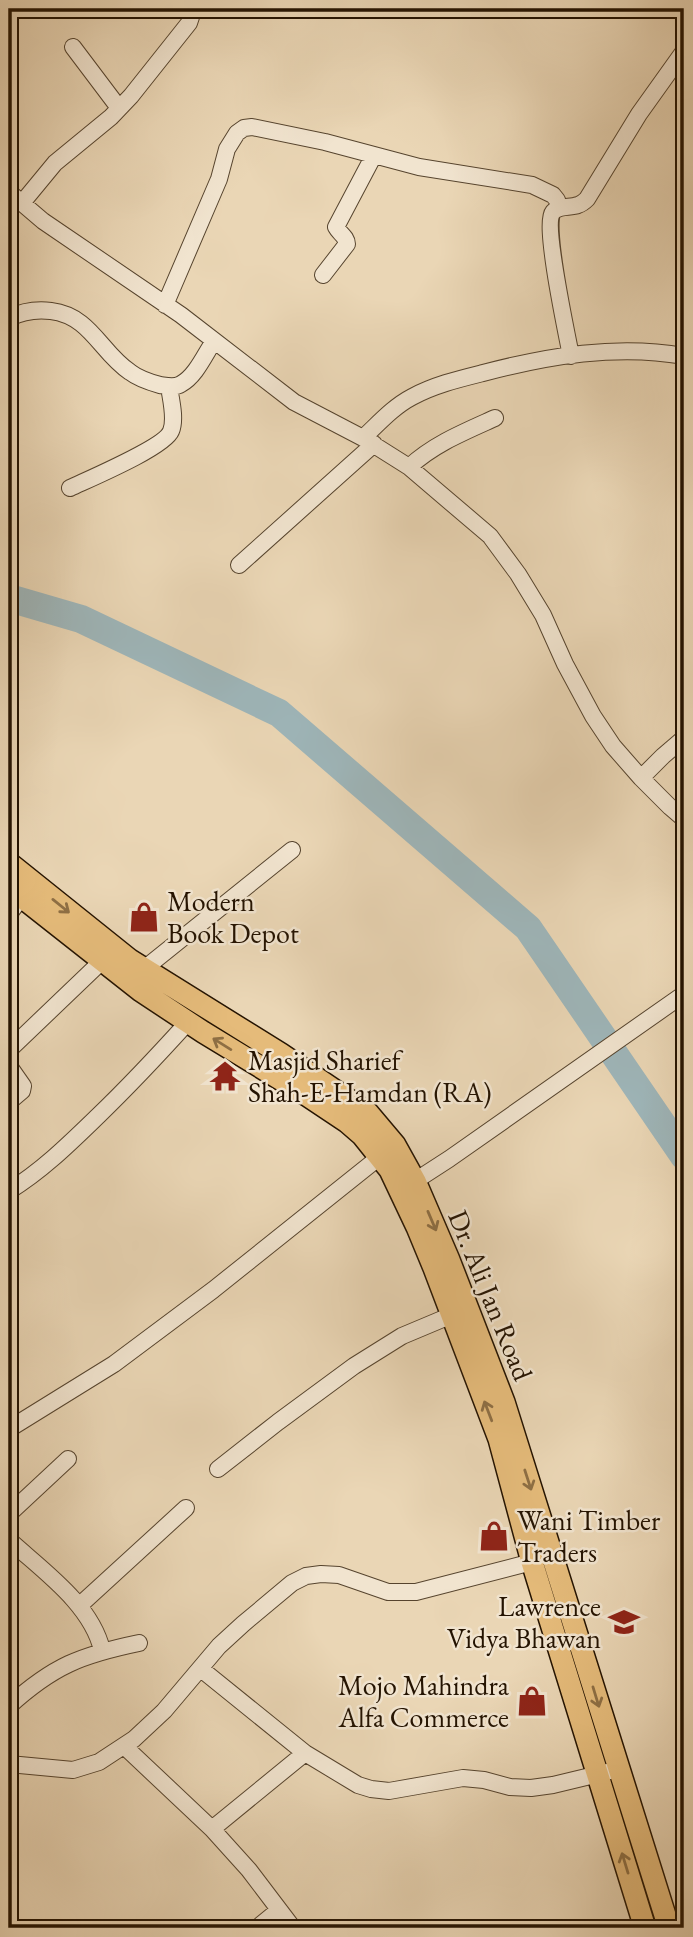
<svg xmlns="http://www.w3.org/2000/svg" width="693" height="1937" font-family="'EB Garamond',serif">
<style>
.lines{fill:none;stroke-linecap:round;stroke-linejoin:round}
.river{stroke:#9eb6ba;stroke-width:28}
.minor-casing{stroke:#56442e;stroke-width:18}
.major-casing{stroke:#241301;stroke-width:24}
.minor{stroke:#f1e4cf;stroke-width:16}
.major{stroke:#e5bb7a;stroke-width:21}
.oneway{stroke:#8e6f44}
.labels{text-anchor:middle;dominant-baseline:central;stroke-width:5;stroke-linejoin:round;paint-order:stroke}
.poi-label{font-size:28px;fill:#241301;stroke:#f1e4cf;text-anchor:start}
.street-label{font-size:28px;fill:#241301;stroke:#f1e4cf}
</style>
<rect width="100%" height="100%" fill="#ead6b5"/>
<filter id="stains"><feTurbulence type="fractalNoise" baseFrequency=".00286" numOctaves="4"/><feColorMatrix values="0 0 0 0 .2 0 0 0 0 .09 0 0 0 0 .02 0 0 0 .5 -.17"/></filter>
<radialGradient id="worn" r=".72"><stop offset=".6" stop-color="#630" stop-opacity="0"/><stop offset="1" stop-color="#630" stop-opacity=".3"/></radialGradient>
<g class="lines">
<path class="river" d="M9 598 81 619 279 713 528 928 684 1156"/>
<g class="minor-casing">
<path id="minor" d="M73 47 119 108
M9 192 43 221 181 315 294 402 363 438 409 467 490 536 518 574 543 615 565 664 593 716 613 746 641 778 670 807 684 819
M22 203 55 163 111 117 131 96 189 23 191 17 187 9
M323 275 347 244C347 237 339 233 336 227L374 155
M165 305 219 179 227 149 237 133 244 128 252 127 325 142 419 167 532 185 553 195 557 200 559 208
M9 318C23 311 35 309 51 311 91 316 100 352 130 372 139 379 149 382 160 385 167 386 175 388 181 384 196 376 205 354 214 341
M571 356C567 335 543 224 553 212 559 205 570 208 578 205 581 204 585 201 587 199L639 114 684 51
M363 438C379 423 393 407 412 397 434 385 459 379 483 373 548 356 617 344 684 356
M409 467C434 444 464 432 495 418
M70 488C89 479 165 447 171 431 176 419 171 400 169 387
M239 565 374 444
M641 778 663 756 684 738
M9 914 21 898
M144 969 292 850
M9 1050 102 961
M9 1066 23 1086 22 1091 9 1102
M415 1181 449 1159 684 994
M9 1191C43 1170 70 1143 99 1115 130 1085 159 1054 188 1022
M9 1429 114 1364 213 1290 387 1151
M218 1469 278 1422 354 1366 402 1336 452 1315
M9 1514 68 1459
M9 1540C43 1571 91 1604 102 1650
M80 1605 186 1508
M201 1669 305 1753 358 1785 371 1789 389 1791 463 1778 484 1780 510 1787 531 1788 553 1785 607 1772
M9 1706C53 1666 81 1655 139 1643
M124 1746 212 1829 249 1870 293 1928
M9 1764 73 1770 99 1762 134 1739 164 1711 219 1646 243 1624 292 1583 306 1576 321 1574 339 1575 388 1592H416L532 1562
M212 1829 305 1753
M257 1928 279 1910"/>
</g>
<g class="major-casing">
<path id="major" d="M9 863 130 960 281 1054 368 1113 395 1145 415 1181 449 1260 504 1402 669 1928
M9 887 141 991 203 1032 308 1096 347 1122 362 1135 390 1170 417 1227 434 1268 499 1439 532 1562 645 1928"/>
</g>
<use href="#minor" class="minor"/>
<use href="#major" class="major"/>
</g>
<defs><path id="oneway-shaft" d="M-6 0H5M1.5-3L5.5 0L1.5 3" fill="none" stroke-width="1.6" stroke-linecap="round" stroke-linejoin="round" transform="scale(1.75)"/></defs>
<g class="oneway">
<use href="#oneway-shaft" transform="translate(61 906) rotate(39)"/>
<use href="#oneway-shaft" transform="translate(222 1044) rotate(-148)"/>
<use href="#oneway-shaft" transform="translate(432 1221) rotate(67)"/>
<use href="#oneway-shaft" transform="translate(488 1411) rotate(-111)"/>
<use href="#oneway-shaft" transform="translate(528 1480) rotate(72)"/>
<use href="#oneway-shaft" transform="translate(596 1697) rotate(73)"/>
<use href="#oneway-shaft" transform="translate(625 1863) rotate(-107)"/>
</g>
<defs>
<g id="shop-bare" transform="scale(2.415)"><path d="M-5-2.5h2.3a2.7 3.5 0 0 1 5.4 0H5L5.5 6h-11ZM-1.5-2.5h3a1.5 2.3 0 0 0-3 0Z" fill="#8f2418" stroke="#f1e4cf" stroke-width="2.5" paint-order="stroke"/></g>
<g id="temple-bare" transform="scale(2.415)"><path d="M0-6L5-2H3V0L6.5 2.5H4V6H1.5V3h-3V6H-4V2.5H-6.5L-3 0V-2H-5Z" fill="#8f2418" stroke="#f1e4cf" stroke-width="2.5" paint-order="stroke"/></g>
<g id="school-bare" transform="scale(2.415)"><path d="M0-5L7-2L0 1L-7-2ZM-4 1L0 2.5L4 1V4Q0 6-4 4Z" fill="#8f2418" stroke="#f1e4cf" stroke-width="2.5" paint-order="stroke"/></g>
</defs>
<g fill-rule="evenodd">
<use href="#shop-bare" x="144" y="917"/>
<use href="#temple-bare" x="225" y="1076"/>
<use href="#shop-bare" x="494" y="1536"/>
<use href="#school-bare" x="624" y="1622"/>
<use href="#shop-bare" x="532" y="1701"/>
</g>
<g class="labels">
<g class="poi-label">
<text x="167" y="901">Modern<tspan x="167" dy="32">Book Depot</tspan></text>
<text x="248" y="1060">Masjid Sharief<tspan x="248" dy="32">Shah-E-Hamdan (RA)</tspan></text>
<text x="517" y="1520">Wani Timber<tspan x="517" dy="32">Traders</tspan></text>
<text x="601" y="1606" text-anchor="end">Lawrence<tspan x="601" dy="32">Vidya Bhawan</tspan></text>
<text x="509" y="1685" text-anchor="end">Mojo Mahindra<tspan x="509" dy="32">Alfa Commerce</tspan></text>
</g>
<g class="street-label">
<text transform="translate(491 1295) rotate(68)">Dr. Ali Jan Road</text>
</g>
</g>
<rect width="693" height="1937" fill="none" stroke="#ead6b5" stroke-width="35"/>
<rect x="10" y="10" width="672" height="1916" fill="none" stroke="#241301" stroke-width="3.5"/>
<rect x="18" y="18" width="658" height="1902" fill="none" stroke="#241301" stroke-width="2"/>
<rect width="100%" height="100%" filter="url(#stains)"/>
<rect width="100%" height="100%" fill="url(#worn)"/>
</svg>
